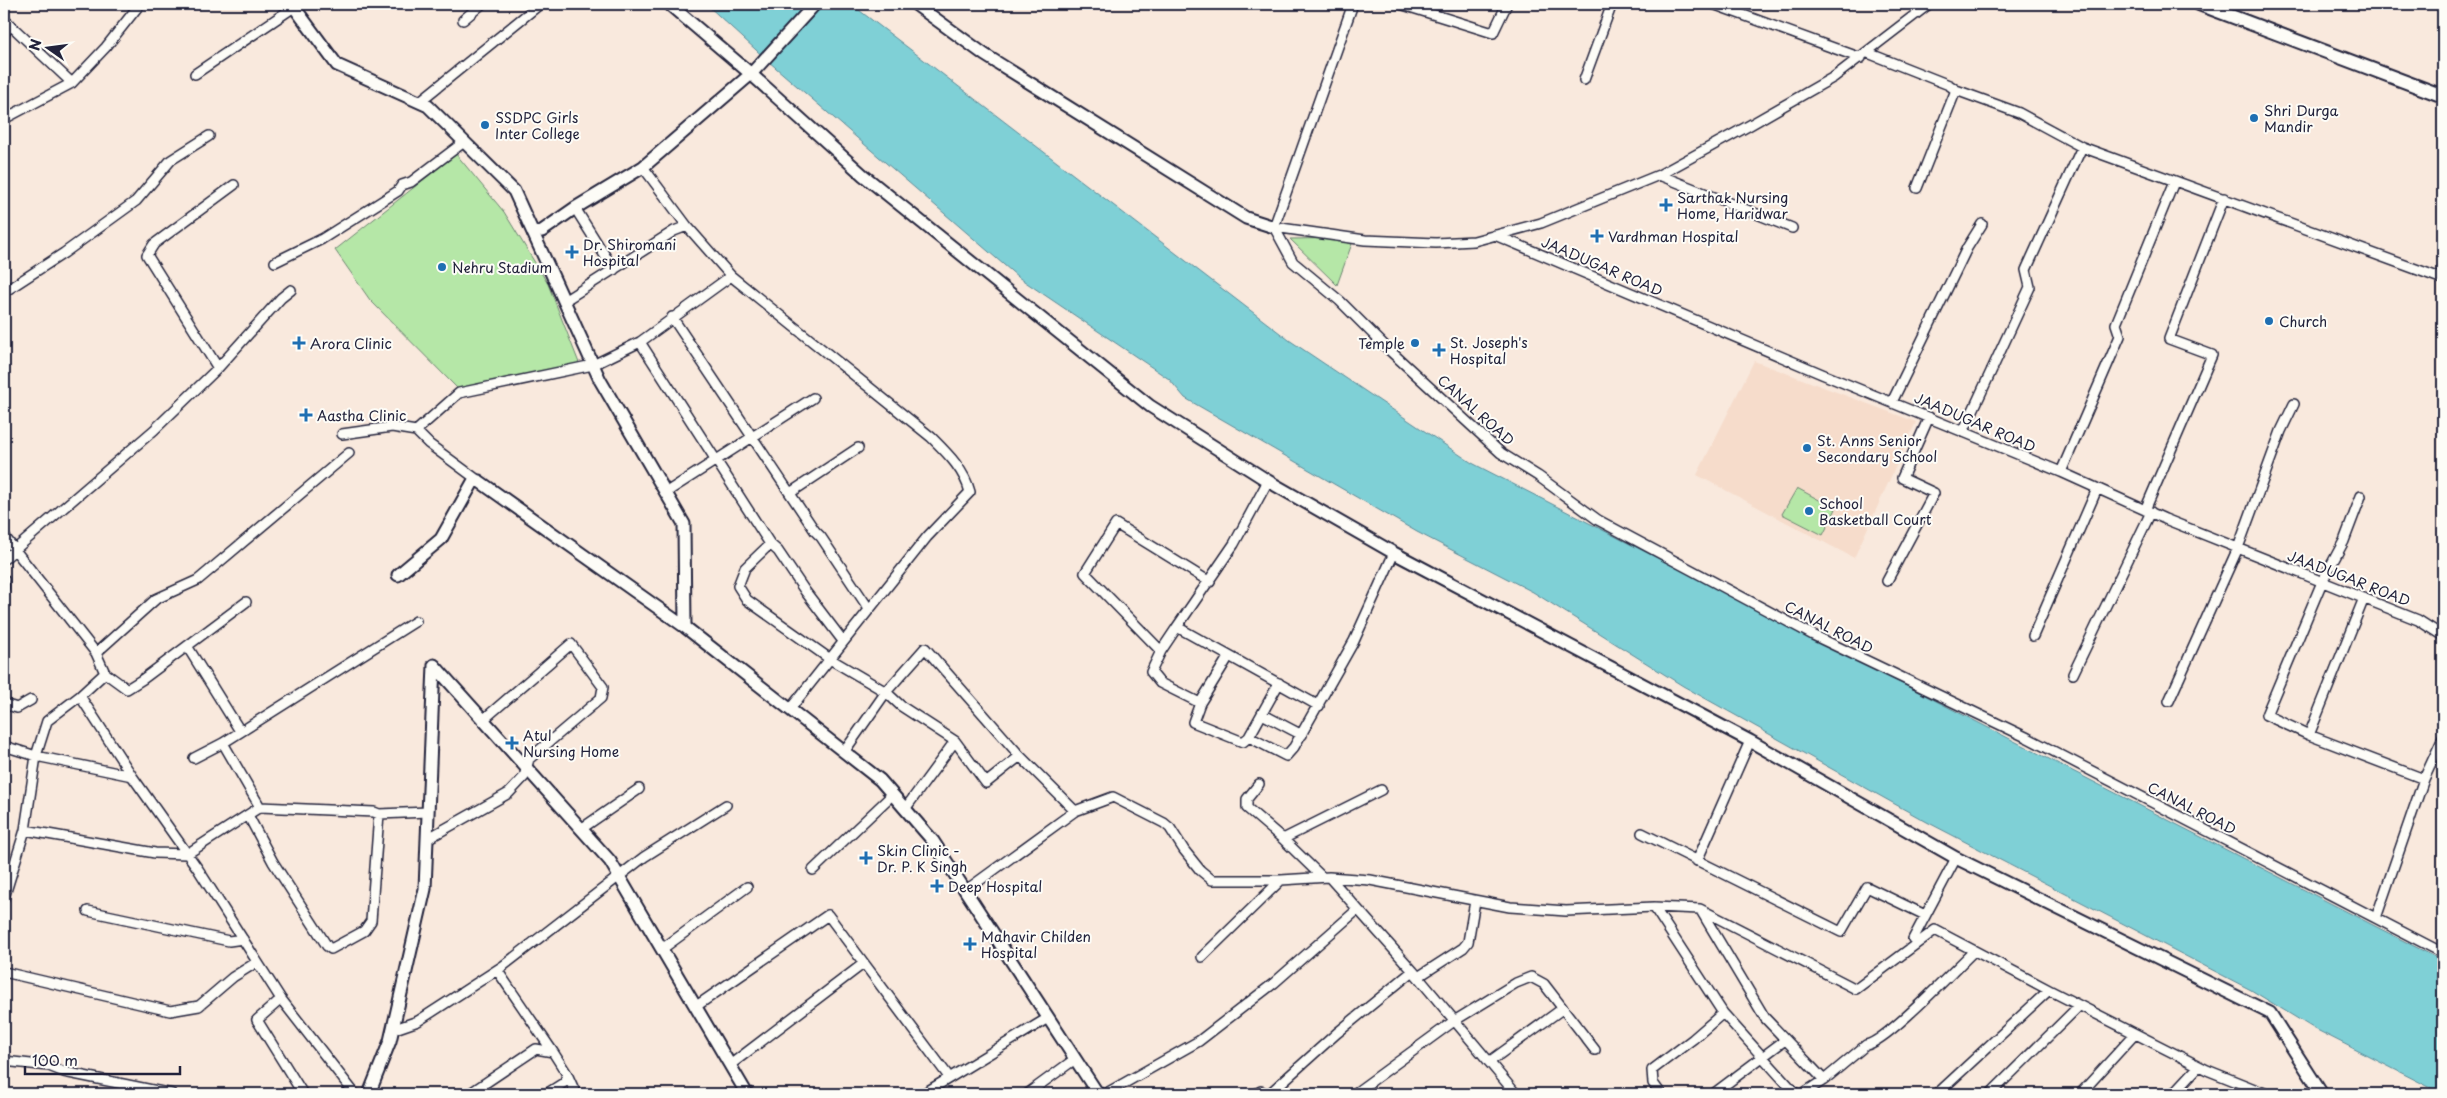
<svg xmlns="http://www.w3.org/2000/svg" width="2447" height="1098" font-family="'Playpen Sans',sans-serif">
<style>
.built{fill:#f6dccb}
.green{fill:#b5e7a7;stroke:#6c8471}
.water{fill:#7fd0d6;stroke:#5a8a98}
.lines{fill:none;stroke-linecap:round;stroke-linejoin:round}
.minor-casing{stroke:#22223b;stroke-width:12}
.tertiary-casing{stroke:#22223b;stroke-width:15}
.secondary-casing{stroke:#22223b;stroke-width:16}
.minor{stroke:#fdfcf7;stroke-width:9}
.tertiary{stroke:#fdfcf7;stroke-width:11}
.secondary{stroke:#fdfcf7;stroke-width:12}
.poi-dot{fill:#1f6fb2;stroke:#fdfcf7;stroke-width:2}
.labels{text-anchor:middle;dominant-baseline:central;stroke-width:4;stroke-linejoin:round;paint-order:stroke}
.poi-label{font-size:14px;fill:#22223b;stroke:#fdfcf7;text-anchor:start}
.street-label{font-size:14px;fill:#22223b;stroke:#fdfcf7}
</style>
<rect width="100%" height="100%" fill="#f9e9dd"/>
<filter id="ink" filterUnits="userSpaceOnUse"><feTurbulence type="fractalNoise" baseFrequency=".02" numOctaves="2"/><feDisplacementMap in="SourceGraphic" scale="10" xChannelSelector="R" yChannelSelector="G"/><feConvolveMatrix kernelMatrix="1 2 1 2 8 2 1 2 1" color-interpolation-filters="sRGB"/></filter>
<g filter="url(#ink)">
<path class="built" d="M1754 361 1916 422 1854 558 1697 475Z"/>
<path class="green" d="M456 154 504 212 548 284 581 368 458 389 370 300 335 250Z
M1354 238 1337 285 1290 239Z
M1797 488 1836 509 1823 535 1782 514Z"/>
<path class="water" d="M706 4H851L1289 340 1472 463 2443 961V1094L2313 1028 2251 990 1927 822 1683 686 1533 592 1417 532 1185 398 1169 379 1018 277 768 61Z"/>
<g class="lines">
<g class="minor-casing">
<path id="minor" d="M1400 4 1493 33 1507 4
M1713 4 1861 58
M4 19 72 83
M463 20 482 4
M4 34 10 25
M1868 53 1949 85 1956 90 2019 113 2082 147 2443 279
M195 74 294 7
M1584 80 1612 4
M419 102 540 4
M4 119 72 83 106 47 140 4
M643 167 687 226 731 276 931 437C947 453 964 469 970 492L927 537 790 709
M1659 175 1792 228
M1917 188 1956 90
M575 208 614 270
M1274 227 1293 262 1340 301 1387 348 1501 453 1538 476 1598 520 1813 635 2028 738 2443 953
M1274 227 1365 240 1436 243 1474 241 1541 223 1659 175 1750 125 1834 77 1929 4
M1274 227 1353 4
M1495 235 1822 374 2061 472 2165 519 2418 620 2443 636
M275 262 322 239 398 191 402 185 411 182 464 142
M4 292 64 253 136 201 171 160 209 136
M564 301 674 231 687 226
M672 317 815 531 821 537 869 609
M640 342 770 544 778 551 805 591 843 641
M218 368 147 255 154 244 234 185
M1892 402 1967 248 1982 224
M416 431 459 393 593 365 640 342 731 276
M1963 432 2030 287 2026 270 2082 147
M342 434 392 427 416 431 429 444 479 481
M2061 472 2120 336 2116 324 2174 182
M1268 481 1234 544 1177 627 1319 706
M665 493 813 398
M790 493 858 448
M2361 496 2344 541 2322 582 2266 715 2309 735 2424 779
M2145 510 2212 355 2169 339 2224 198
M4 536 96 653
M770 544 745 568 738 586 747 600 830 659 886 692 901 706 955 741
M4 559 154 430 218 368 281 298 291 290
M4 579V588
M1887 581 1934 493 1902 478 1929 417
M1177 627 1161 651 1085 573 1116 524 1210 582
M2033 636 2097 489
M187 646 240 731
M1161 651 1151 672 1160 683 1200 703 1229 656
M105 673 127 689 143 679 246 602
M2073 674 2151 512
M80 696 105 673 96 653 156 599 198 580 349 453
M2169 701 2238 548 2281 431 2294 404
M1200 703 1193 722 1243 742 1249 737 1279 683
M4 704 17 708 31 700
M1262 714 1302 735
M2309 735 2364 598
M1249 737 1286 756 1294 747 1354 641 1394 553
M223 743 260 807
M4 746 36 756 47 721 80 696 132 776 198 869 281 999 257 1020 303 1094
M844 752 886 692 925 648 1020 756
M194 758 223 743 416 621
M1259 784 1247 799V808L1283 839
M905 809 955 741 986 783 1020 756 1075 811 1113 797 1164 823 1170 828 1184 850 1200 870 1212 880H1281L1329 877 1370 880 1510 907 1566 911 1654 907 1723 1013 1796 1094
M248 815 273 862 327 946 331 949 364 931 371 921 379 814
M581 829 639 789
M25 830 155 853 187 854 260 807 374 812 379 814 428 812
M1642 833 1841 932 1867 887 1925 915
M427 839 509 793 524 777 529 759 601 698 603 687 571 644 483 720
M1697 861 1750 741
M813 870 892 795
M1322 877 1283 839 1381 790
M1329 877 1413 971 1516 1094
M965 891 1075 811
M4 898 25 830 36 756 132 776
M1654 907 1700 909 1856 989 1935 930 2049 990
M1700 909 1765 1018 1824 1080 1866 1045C1886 1042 1955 969 1974 951
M88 911 229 941 243 939
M2376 918 2424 779 2443 738
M1913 939 1956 858
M662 949 747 887
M1202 957 1281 880
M497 970 553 1052
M4 972 170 1011 199 1006 233 977 257 962
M1418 977 1463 948 1468 942 1475 901
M281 999 355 1094
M695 1007 828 915 949 1077
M392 1030 418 1021 503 966 644 857 726 805
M4 1061 49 1066 64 1072 172 1094
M1489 1062 1562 1009
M730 1065 863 964
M567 1074 576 1094
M469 1094 536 1049 553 1052 567 1074 565 1082 546 1094
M923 1094 1048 1018
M1027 1094 1075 1059
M1105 1094 1199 1041 1274 983 1357 910
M1256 1094 1261 1091 1268 1094
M1269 1094 1337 1033 1413 971
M1354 1094 1454 1021 1516 983 1531 977 1544 984 1595 1050
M1661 1094 1653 1083 1652 1070 1693 1039 1723 1013
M1713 1094 1785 1040
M1802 1094 1824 1080
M1937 1094 2049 990 2207 1070 2267 1094
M1990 1094 2079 1006
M2080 1094 2135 1034
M2173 1094 2199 1066"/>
</g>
<g class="tertiary-casing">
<path id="tertiary" d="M292 4 337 65 428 106 514 191 600 380 684 524 685 627 880 780 933 841 1098 1094
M669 4 751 74 863 175 1150 406 1268 481 1394 553 1750 741 1956 858 2270 1013 2322 1094
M915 4 985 55 1246 218 1274 227
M533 233 542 231 575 208 643 167 751 74 815 4
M398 575 441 539 473 482 479 481 685 627
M434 665 610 861 747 1094
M369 1094 390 1041 425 889 434 665"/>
</g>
<g class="secondary-casing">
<path id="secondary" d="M2199 4 2443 96"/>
</g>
<use href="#minor" class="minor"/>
<use href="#tertiary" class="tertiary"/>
<use href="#secondary" class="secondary"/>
</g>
</g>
<g class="poi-dot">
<circle cx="2254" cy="118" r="5"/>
<circle cx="485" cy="125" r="5"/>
<path d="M1663.5 197.5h5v5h5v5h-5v5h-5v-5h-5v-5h5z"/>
<path d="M1594.5 228.5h5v5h5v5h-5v5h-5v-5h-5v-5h5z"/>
<path d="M569.5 244.5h5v5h5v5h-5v5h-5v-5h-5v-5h5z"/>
<circle cx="442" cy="267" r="5"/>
<circle cx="2269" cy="321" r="5"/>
<path d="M296.5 335.5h5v5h5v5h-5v5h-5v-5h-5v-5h5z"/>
<circle cx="1415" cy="343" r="5"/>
<path d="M1436.5 342.5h5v5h5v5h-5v5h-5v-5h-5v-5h5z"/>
<path d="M303.5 407.5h5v5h5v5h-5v5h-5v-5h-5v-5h5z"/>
<circle cx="1807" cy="448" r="5"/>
<circle cx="1809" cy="511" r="5"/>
<path d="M509.5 735.5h5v5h5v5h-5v5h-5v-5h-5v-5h5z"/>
<path d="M863.5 850.5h5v5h5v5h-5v5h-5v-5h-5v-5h5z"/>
<path d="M934.5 878.5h5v5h5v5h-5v5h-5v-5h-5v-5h5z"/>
<path d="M967.5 936.5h5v5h5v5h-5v5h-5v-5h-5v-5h5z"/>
</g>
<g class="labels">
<g class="poi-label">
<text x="2264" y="110">Shri Durga<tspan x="2264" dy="16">Mandir</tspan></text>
<text x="495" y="117">SSDPC Girls<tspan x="495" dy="16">Inter College</tspan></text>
<text x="1677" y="197">Sarthak Nursing<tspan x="1677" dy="16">Home, Haridwar</tspan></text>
<text x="1608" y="236">Vardhman Hospital</text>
<text x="583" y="244">Dr. Shiromani<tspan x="583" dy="16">Hospital</tspan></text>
<text x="452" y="267">Nehru Stadium</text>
<text x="2279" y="321">Church</text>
<text x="1450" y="342">St. Joseph's<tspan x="1450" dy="16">Hospital</tspan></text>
<text x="310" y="343">Arora Clinic</text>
<text x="1405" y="343" text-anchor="end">Temple</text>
<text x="317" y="415">Aastha Clinic</text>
<text x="1817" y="440">St. Anns Senior<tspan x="1817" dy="16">Secondary School</tspan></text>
<text x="1819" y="503">School<tspan x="1819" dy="16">Basketball Court</tspan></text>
<text x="523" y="735">Atul<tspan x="523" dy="16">Nursing Home</tspan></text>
<text x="877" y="850">Skin Clinic -<tspan x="877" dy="16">Dr. P. K Singh</tspan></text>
<text x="948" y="886">Deep Hospital</text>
<text x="981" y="936">Mahavir Childen<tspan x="981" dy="16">Hospital</tspan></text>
</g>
<g class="street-label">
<text transform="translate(1602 266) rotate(23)">JAADUGAR ROAD</text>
<text transform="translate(1476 410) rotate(42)">CANAL ROAD</text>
<text transform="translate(1975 422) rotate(23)">JAADUGAR ROAD</text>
<text transform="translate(2349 578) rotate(21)">JAADUGAR ROAD</text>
<text transform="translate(1829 627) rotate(27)">CANAL ROAD</text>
<text transform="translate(2192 808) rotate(27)">CANAL ROAD</text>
</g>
</g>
<rect width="2447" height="1098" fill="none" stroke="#fdfcf7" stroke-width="20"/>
<rect x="10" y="10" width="2427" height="1078" fill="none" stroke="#22223b" stroke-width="2" filter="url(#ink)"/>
<g transform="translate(48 48) rotate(284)" stroke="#fdfcf7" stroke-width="4" paint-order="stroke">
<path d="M0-4L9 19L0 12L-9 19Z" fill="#22223b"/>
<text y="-8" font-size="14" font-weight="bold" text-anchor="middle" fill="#22223b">N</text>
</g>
<path d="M25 1066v8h155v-8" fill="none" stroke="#22223b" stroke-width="2.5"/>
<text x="32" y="1066" font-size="15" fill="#22223b" stroke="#fdfcf7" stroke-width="4" paint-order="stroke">100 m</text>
</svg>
